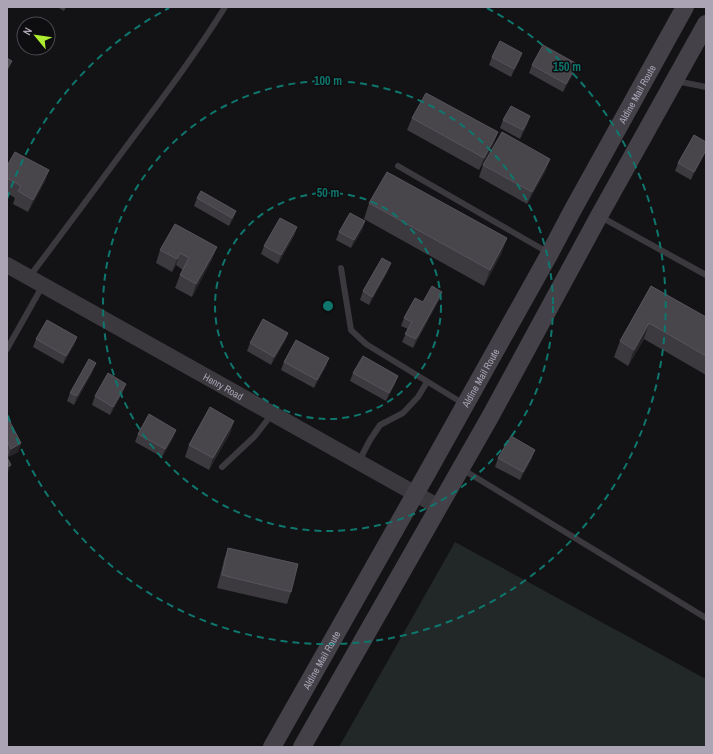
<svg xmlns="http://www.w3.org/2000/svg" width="713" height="754" font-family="'Archivo Narrow',sans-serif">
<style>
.green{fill:#212827}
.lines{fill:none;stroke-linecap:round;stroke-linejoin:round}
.service{stroke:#3b383e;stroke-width:6}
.tertiary{stroke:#3b383e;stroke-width:16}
.secondary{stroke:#444149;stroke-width:18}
.wall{fill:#3c3a3f}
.shaded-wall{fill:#272528}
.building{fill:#48454b;stroke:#57545c}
.ring{fill:none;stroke:#0f766e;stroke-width:2;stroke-dasharray:7 5}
.labels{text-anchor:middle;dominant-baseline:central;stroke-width:3;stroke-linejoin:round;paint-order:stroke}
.street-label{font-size:10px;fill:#aaa4b4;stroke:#0e0d0f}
.centre{fill:#0f766e;stroke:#0e0d0f;stroke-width:2}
.ring-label{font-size:12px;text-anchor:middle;font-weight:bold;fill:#0f766e;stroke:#0e0d0f;stroke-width:3;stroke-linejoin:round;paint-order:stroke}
</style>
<rect width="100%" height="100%" fill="#131214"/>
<path class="green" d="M455 542 706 679V747H339Z"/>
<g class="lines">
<path class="service" d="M676 81 706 87
M398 166 549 253
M601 217 706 275
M341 268 351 330 366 344 464 404
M30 276C61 235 92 193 123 151 158 104 194 57 225 7
M7 349 43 285
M359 461 370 440 380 425 403 413 418 397 427 382
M222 467 255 436 272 414
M462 469 706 618"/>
<path class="tertiary" id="s1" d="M7 265 439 507"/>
<g class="secondary">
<path id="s2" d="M272 747 427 473 550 253 571 213 685 7"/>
<path d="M302 747 490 417 599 216 706 24"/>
</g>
</g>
<path class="wall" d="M57 7H66L64 11Z
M522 53 519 61 511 77 489 65 492 57Z
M532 65 574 72 563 92 529 73Z
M530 116 527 125 520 139 500 128 503 120Z
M412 118 498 132 493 145 479 170 407 130Z
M706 142 691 180 675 171 678 163Z
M550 159 545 172 527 204 479 177 483 165Z
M7 166 49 170 44 183 28 212 13 204 15 198 7 193Z
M197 198 236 211 233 219 229 226 194 206Z
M369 203 507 238 501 254 484 286 364 219Z
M365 221 362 230 351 248 336 240 339 232Z
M297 227 294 236 278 264 261 254 264 246Z
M217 247 212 259 192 297 175 288 180 275 183 270 176 265 172 272 156 263 160 250Z
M388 271 369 305 360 300 363 291Z
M651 286 706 317V375L644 339 628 366 614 357 620 341Z
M442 292 439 300 413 348 402 342 408 329 401 326 404 318 423 302Z
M288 333 285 341 271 365 247 351 250 343Z
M77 337 74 345 63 364 33 347 36 339Z
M329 358 326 366 314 388 281 370 284 362Z
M93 371 74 405 67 401 70 393Z
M353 373 398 376 395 384 386 401 350 381Z
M123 392 110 415 92 405 95 396Z
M7 416 21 443 18 452 8 457 7 455Z
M234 421 230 433 209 470 185 457 189 445Z
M176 430 173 438 162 457 135 442 138 434Z
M498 458H532L520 480 495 467Z
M228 548 291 592 287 604 217 588 224 560Z"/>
<path class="shaded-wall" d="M522 53 519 61 511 77 514 69Z
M12 61 9 69 7 72V69Z
M577 64 574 72 563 92 566 84Z
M530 116 527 125 520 139 523 130Z
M498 132 493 145 479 170 484 158Z
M706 150V152L691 180 694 172Z
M550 159 545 172 527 204 532 192Z
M49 170 44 183 28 212 33 200Z
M236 211 233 219 229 226 232 218Z
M365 221 362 230 351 248 354 240Z
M297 227 294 236 278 264 281 255Z
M507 238 501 254 484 286 490 270Z
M217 247 212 259 192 297 196 284Z
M180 253 176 265 172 272 177 259Z
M391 263 388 271 369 305 372 297Z
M442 292 439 300 413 348 416 339Z
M649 323 644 339 628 366 634 350Z
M288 333 285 341 271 365 274 357Z
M77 337 74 345 63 364 66 356Z
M329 358 326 366 314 388 317 380Z
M96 363 93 371 74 405 77 396Z
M398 376 395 384 386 401 389 393Z
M126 384 123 392 110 415 113 407Z
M234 421 230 433 209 470 213 458Z
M176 430 173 438 162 457 165 449Z
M21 443 18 452 8 457 11 449Z
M535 450 532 458 520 480 523 472Z
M11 465 8 473 7 474V467Z"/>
<path class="building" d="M500 41 522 53 514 69 492 57Z
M543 45 577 64 566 84 532 65Z
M7 58 12 61 7 69Z
M426 93 498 132 484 158 412 118Z
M511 106 530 116 523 130 503 120Z
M502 132 550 159 532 192 483 165Z
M694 135 706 142V150L694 172 678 163Z
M15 152 49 170 33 200 18 191 21 186 7 178V166Z
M387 172 507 238 490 270 369 203Z
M201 191 236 211 232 218 197 198Z
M350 213 365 221 354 240 339 232Z
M280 218 297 227 281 255 264 246Z
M175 224 217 247 196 284 180 275 189 258 180 253 177 259 160 250Z
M382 258 391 263 372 297 363 291Z
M432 286 442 292 416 339 405 334 412 322 404 318 415 298 423 302Z
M651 286 706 317V356L649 323 634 350 620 341Z
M263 319 288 333 274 357 250 343Z
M47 320 77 337 66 356 36 339Z
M296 340 329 358 317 380 284 362Z
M363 356 398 376 389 393 353 373Z
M89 359 96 363 77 396 70 393Z
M108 373 126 384 113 407 95 396Z
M210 407 234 421 213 458 189 445Z
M149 414 176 430 165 449 138 434Z
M7 416 21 443 11 449 7 441Z
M511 436 535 450 523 472 498 458Z
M7 457 11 465 7 467Z
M228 548 298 564 291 592 222 575Z"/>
<g class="ring">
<circle cx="328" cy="306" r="113"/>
<circle cx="328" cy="306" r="225"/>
<path d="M7 199A338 338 0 0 1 169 8M487 8A338 338 0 1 1 7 413"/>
</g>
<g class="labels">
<g class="street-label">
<text stroke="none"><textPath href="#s2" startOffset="748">Aldine Mail Route</textPath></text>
<text stroke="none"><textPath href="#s2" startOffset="424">Aldine Mail Route</textPath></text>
<text stroke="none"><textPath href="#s1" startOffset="248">Henry Road</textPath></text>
<text stroke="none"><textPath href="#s2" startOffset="100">Aldine Mail Route</textPath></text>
</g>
</g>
<circle cx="328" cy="306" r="6" class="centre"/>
<g class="ring-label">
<text x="567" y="71">150 m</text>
<text x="328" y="85">100 m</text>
<text x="328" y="197">50 m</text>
</g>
<rect width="713" height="754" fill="none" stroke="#aaa4b4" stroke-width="16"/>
<g transform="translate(36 36) rotate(299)"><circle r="19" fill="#0e0d0f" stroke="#4c4951"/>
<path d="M0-3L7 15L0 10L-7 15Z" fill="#aeee30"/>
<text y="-6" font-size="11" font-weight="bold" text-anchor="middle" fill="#aaa4b4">N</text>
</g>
</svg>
